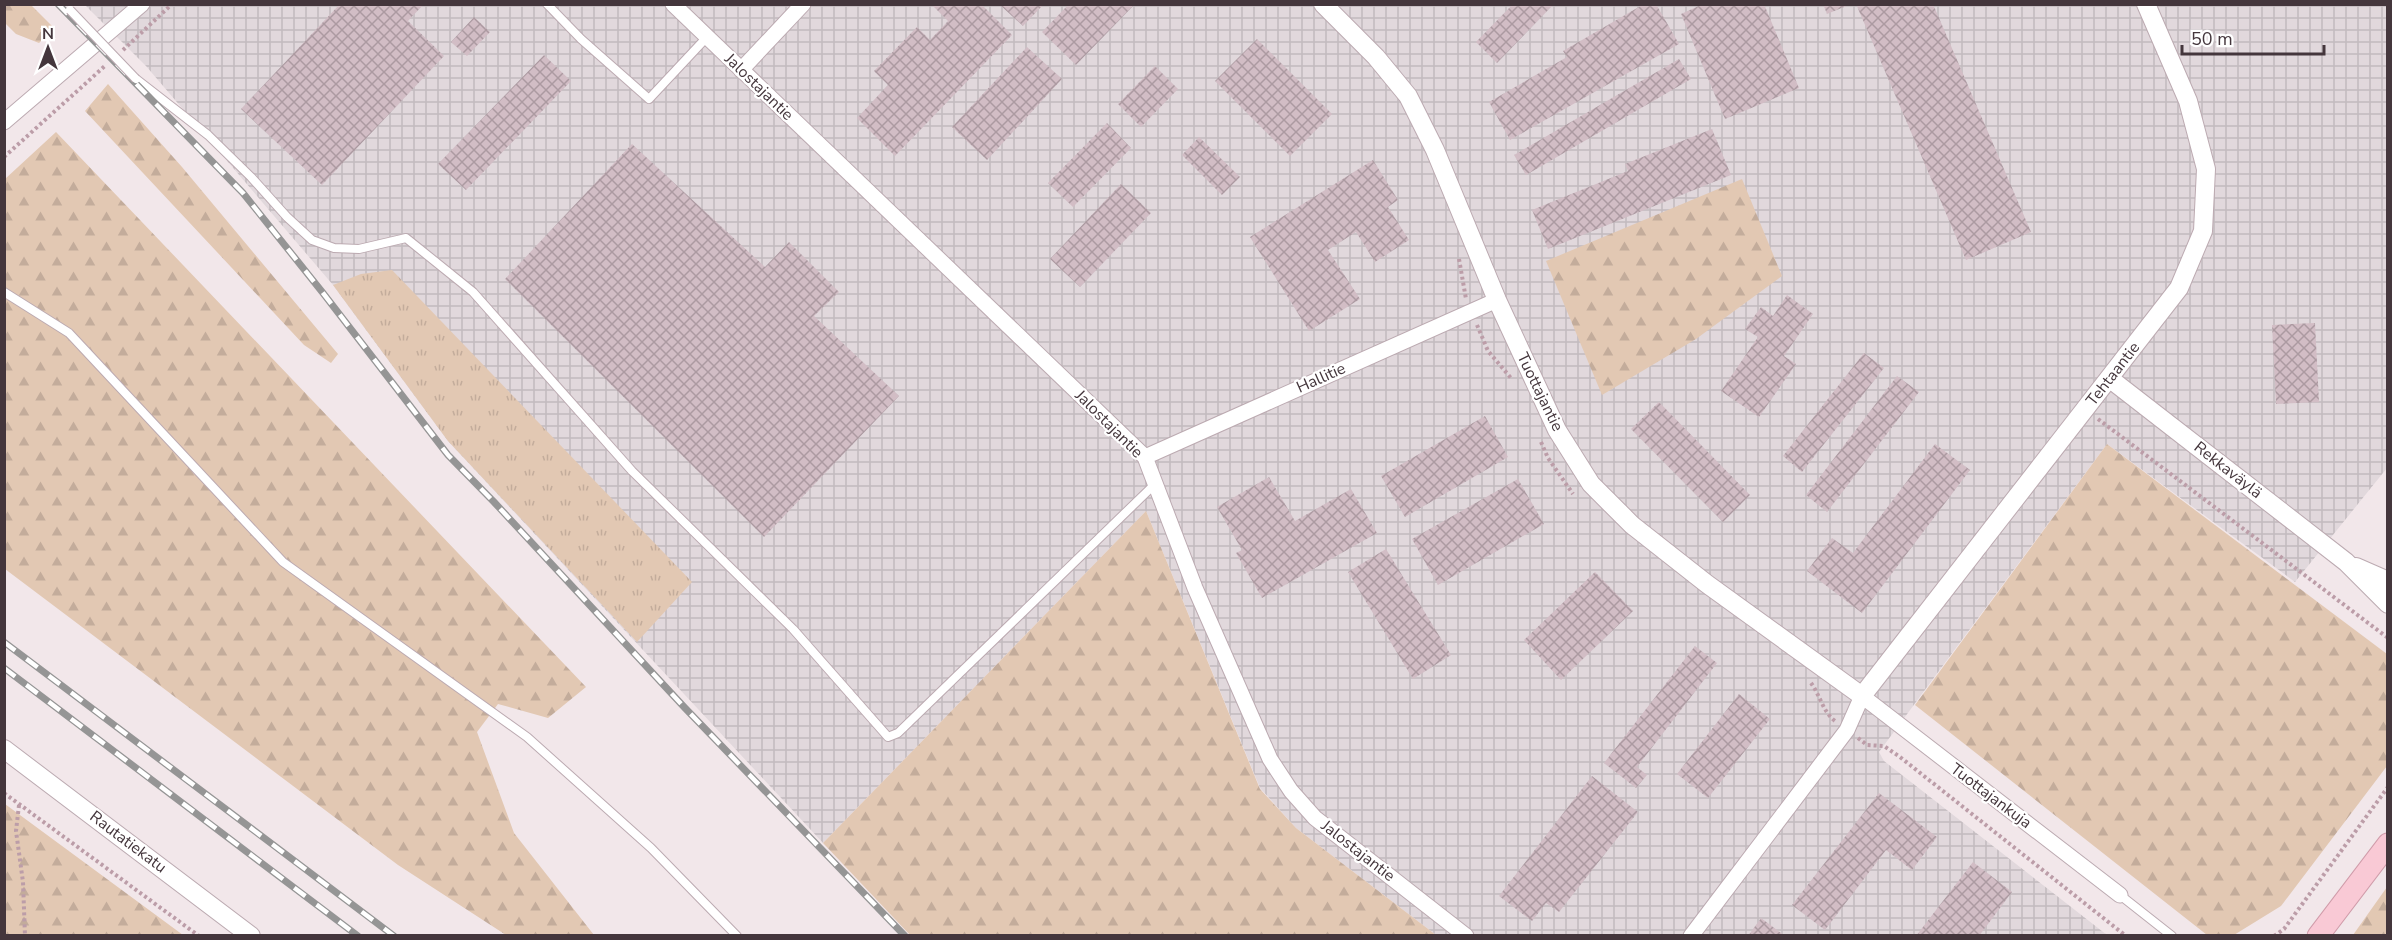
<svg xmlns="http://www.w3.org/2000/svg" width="2392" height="940" font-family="'Nunito Sans',sans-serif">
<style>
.industrial{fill:url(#industrial-grid)}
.grass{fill:url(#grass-tufts)}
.forest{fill:url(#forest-firs)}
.building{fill:url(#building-cross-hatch)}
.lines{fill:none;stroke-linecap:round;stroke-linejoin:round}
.service-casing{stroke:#bcaab1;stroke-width:10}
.minor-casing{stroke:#bcaab1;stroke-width:17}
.tertiary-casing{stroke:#bcaab1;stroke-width:20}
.secondary-casing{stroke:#d09caa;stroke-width:23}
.path{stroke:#bc9da8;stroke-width:4;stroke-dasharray:3 3;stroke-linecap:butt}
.service{stroke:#fff;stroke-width:8}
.minor{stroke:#fff;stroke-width:15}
.tertiary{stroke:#fff;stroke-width:18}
.secondary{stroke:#f9c9d5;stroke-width:21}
.rail-casing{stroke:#959595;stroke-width:7}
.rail{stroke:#fff;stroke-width:4.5;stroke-dasharray:14;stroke-linecap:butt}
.service-bridge-casing{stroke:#bcaab1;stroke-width:10;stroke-linecap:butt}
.service-bridge{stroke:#fff;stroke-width:8}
.labels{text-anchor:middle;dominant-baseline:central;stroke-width:4.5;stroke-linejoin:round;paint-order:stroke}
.street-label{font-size:16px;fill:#44363c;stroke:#fff}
</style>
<defs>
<pattern id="industrial-grid" width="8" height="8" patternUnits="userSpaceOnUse" patternTransform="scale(1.5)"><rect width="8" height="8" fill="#e1d8dc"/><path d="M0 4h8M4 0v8" fill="none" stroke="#c2babe"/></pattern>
<pattern id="grass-tufts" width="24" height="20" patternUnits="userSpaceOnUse" patternTransform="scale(1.5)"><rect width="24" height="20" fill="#e2c8b3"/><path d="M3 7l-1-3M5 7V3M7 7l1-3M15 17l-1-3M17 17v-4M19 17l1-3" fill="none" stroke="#c3ac9b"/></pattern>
<pattern id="forest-firs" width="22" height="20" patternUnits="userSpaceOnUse" patternTransform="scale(1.5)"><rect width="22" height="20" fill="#e2c8b3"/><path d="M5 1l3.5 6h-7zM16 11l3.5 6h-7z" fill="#c3ac9b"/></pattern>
<pattern id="building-cross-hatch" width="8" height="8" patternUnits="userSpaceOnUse" patternTransform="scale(1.5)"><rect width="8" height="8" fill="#d2bdc5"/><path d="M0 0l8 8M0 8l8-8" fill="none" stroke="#ac9aa1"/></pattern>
</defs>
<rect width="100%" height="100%" fill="#f2e7ea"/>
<path class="industrial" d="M85 5H2387V468L2295 582 2107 444 1879 752 1884 761 2107 935H1436L1296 828 1260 788 1146 511 823 843 448 441 333 285 146 66Z"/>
<path class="grass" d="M392 270 692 582 637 642 448 441 333 285 361 274Z"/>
<path class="forest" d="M4 5H31L54 28 39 43 16 34 5 23Z
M108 84 182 167 338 354 331 363 304 345 85 111Z
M56 132 586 687 548 718 498 704 477 732 514 833 594 935H506L398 865 5 569V179Z
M1742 179 1782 276 1696 339 1602 395 1546 261Z
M2107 444 2387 654V766L2281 906 2234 935H2207L1915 705Z
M1146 511 1260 789 1296 828 1436 935H910L823 843Z
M5 804 183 935H5Z
M2387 887V935H2353Z"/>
<path class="building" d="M931 4H981L1012 35 895 156 857 118 888 85 874 71 917 27 930 40 948 21Z
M1069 4H1135L1076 65 1042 32Z
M1644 4H1656L1679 44 1510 140 1489 102 1567 57 1563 51Z
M1703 4H1764L1799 88 1725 119 1681 14Z
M1823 4H1849V5L1827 14Z
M1856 4H1933L2031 232 1966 260Z
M339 5H423L408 21 444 56 322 185 241 109Z
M1000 5H1043L1023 26Z
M1512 5H1553L1497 63 1476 42Z
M474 17 490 32 467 56 451 42Z
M1257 39 1332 114 1290 156 1215 81Z
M1027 47 1062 79 987 160 952 127Z
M544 55 571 81 466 190 438 164Z
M1679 59 1691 79 1526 175 1514 155Z
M1155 66 1178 89 1141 127 1118 104Z
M1107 123 1131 148 1073 207 1048 183Z
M1712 129 1731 175 1548 249 1532 210 1628 171 1625 164Z
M1199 137 1240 177 1222 195 1182 155Z
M632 144 765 267 789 242 839 292 814 316 899 396 764 537 505 279Z
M1373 160 1398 200 1388 207 1409 240 1375 262 1356 232 1328 250 1360 299 1309 331 1250 237Z
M1121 184 1151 213 1080 287 1050 259Z
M1787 295 1813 314 1784 356 1796 364 1759 417 1721 391 1758 337 1745 329 1761 307 1773 316Z
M2315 323 2319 402 2276 404 2272 325Z
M1864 353 1884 368 1802 472 1783 456Z
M1897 376 1919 392 1827 512 1806 495Z
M1659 402 1750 495 1723 522 1631 429Z
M1485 416 1508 457 1405 517 1381 476Z
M1935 444 1970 470 1862 613 1807 571 1832 538 1853 553Z
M1269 477 1295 521 1351 489 1377 533 1262 598 1236 553 1242 550 1217 507Z
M1518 479 1544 524 1438 585 1412 539Z
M1386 549 1451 655 1413 679 1348 572Z
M1595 572 1633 611 1561 680 1524 640Z
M1695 646 1717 663 1637 767 1647 775 1636 788 1604 763Z
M1739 694 1770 719 1708 798 1677 774Z
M1592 776 1638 812 1559 912 1546 903 1532 921 1499 896Z
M1879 793 1937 837 1912 870 1886 850 1825 930 1792 905Z
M1973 862 2012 892 1979 936H1916Z
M1761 918 1785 936H1748Z"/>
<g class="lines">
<g class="service-casing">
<path id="service" d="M547 4 581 39 649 99 707 37
M136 79 208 135 251 177 287 217 312 240 334 248 359 249 406 238 473 292 632 471 793 629 888 737 898 733 1155 484
M4 292 69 333 283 562 527 737 651 848 737 936
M2120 895 2172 936"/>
</g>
<g class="minor-casing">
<path id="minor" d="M673 4 1145 457 1195 588 1270 759 1291 791 1315 818 1466 936
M741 70 803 4
M4 122 142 4
M1145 457 1497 300
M1691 936 1847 730 1862 696 2120 895"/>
</g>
<g class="tertiary-casing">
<path id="tertiary" d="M1323 4 1376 57 1408 96 1435 150 1497 300 1557 430 1591 484 1632 525 1707 584 1862 696 2179 288 2203 231 2206 169 2188 101 2146 4
M2109 378 2346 562 2388 604
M2356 567 2388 581
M4 749 251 936"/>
</g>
<g class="secondary-casing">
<path id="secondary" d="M2318 936 2388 844"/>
</g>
<path class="path" d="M123 50 172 4
M4 157 106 65
M1459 259 1466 299
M1477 325 1488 351 1511 378
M2098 419 2388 638
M1541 442 1548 458 1573 494
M1811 683C1820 695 1823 712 1835 721
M1858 738 1867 745 1884 746 1900 757 2126 936
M4 793 199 936
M19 805 16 831 23 882 25 936
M2274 936 2284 929 2388 787"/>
<use href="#service" class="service"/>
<use href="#minor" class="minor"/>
<use href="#tertiary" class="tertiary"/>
<use href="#secondary" class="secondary"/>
<g class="rail-casing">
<path id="rail" d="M58 4 243 193 323 293 448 455 494 502 685 708 905 936
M4 642 394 936
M4 668 358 936"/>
</g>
<use href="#rail" class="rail"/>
<g class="service-bridge-casing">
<path id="service-bridge" d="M70 10 136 79"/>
</g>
<use href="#service-bridge" class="service-bridge"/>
</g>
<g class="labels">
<g class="street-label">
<text transform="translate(759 87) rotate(44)">Jalostajantie</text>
<text transform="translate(2113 374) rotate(-52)">Tehtaantie</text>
<text transform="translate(1321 378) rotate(-24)">Hallitie</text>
<text transform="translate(1540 392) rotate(64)">Tuottajantie</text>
<text transform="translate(1109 424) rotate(45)">Jalostajantie</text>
<text transform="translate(2228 470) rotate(38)">Rekkaväylä</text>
<text transform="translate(1991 796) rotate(37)">Tuottajankuja</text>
<text transform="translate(128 842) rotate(37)">Rautatiekatu</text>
<text transform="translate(1358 851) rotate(38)">Jalostajantie</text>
</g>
</g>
<rect width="2392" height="940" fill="none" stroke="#44363c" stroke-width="12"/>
<g transform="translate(48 48)" stroke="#ffffff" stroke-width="4.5" paint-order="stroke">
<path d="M0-4.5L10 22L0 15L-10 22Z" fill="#44363c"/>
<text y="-9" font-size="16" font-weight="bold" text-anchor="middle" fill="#44363c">N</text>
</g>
<path d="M2182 45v9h142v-9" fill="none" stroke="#44363c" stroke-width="3"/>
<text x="2191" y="45" font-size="18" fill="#44363c" stroke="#ffffff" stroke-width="4.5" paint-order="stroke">50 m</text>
</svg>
